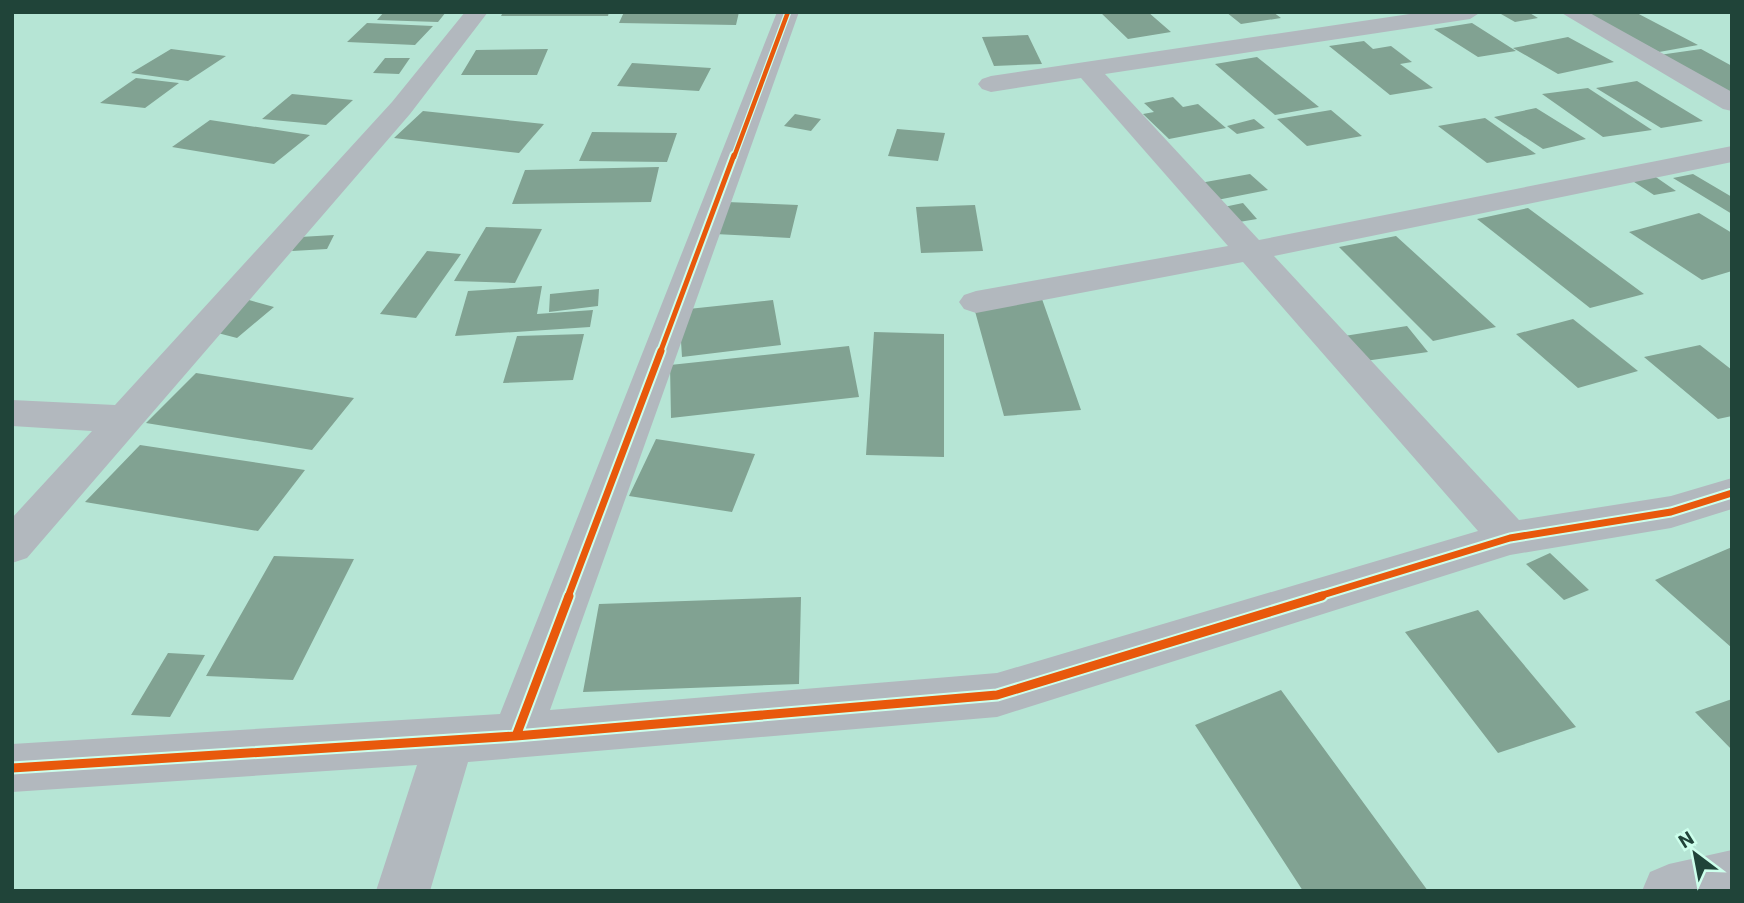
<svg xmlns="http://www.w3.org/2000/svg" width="1744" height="903" font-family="Roboto,sans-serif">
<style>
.building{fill:#81a292}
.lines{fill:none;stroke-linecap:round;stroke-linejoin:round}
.minor{fill:#b2b8be;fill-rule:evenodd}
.cycleway-far3-casing{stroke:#cdffec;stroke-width:7}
.cycleway-far2-casing{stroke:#cdffec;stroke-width:9}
.cycleway-far1-casing{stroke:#cdffec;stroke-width:11}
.cycleway-casing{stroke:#cdffec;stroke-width:13}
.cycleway-far3{stroke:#e8590c;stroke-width:4.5}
.cycleway-far2{stroke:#e8590c;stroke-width:5}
.cycleway-far1{stroke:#e8590c;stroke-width:7}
.cycleway{stroke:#e8590c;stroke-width:9}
</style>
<rect width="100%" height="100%" fill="#b6e5d5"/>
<path class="building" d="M384 12H446L438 22 377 20Z
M503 12H609L608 16H501Z
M624 12H739L736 25 619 23Z
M1100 12H1148L1171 32 1128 39Z
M1226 12H1273L1281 18 1241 24Z
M1510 12H1528L1538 18 1515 22 1501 14Z
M1585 12H1635L1698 45 1659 52Z
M367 23 433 26 415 45 347 42Z
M1472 23 1516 51 1478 57 1434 29Z
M1028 35 1042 64 994 66 982 37Z
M1568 37 1614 62 1558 74 1513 48Z
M1364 41 1373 49 1391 46 1412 62 1400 64 1433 88 1390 95 1329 46Z
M171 49 226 56 188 81 131 73Z
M548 49 537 75H461L476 50Z
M1701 49 1732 66V96L1659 55Z
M1257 57 1319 107 1275 115 1215 64Z
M385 58H410L399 74 373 73Z
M632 63 711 68 699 91 617 86Z
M136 78 179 83 145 108 100 103Z
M1637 81 1703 121 1661 128 1596 88Z
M1588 88 1652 130 1603 137 1542 94Z
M292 94 353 100 326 125 262 119Z
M1173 97 1183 107 1198 104 1226 128 1169 139 1143 114 1154 112 1144 103Z
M1536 108 1586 139 1543 149 1494 117Z
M1331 110 1362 136 1307 146 1277 119Z
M423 111 544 124 519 153 394 138Z
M795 114 821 119 811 131 784 126Z
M1485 118 1536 154 1487 163 1438 126Z
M1254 119 1265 128 1237 134 1227 126Z
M210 120 310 135 274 164 172 147Z
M897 129 945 133 938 161 888 156Z
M592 132 677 133 667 162 579 161Z
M659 167 651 202 512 204 525 170Z
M1650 173 1676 191 1654 195 1628 178Z
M1250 174 1268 190 1217 200 1200 183Z
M1693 174 1732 197V214L1673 178Z
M727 202 798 205 790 238 715 234Z
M1243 203 1257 219 1233 223 1219 208Z
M975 205 983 251 921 253 916 207Z
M1528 208 1644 294 1590 308 1477 219Z
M1699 213 1732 233V271L1702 280 1629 232Z
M486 227 542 229 515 283 454 281Z
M334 235 327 249 292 251 300 237Z
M1396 236 1496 327 1433 341 1339 247Z
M427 251 461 254 416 318 380 314Z
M542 286 537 314 593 310 590 327 455 336 468 291Z
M599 289 598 306 549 312 550 294Z
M1042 299 1081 410 1004 416 973 304Z
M249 300 274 307 237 338 210 331Z
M773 300 781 345 682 357 679 310Z
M1573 319 1638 371 1578 388 1516 334Z
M1407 326 1428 352 1358 362 1338 337Z
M874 332 944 334V457L866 455Z
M584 334 573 380 503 383 517 336Z
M1700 345 1732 370V416L1718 419 1644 357Z
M849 346 859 397 671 418 670 365Z
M196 373 354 398 312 450 146 423Z
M656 439 755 454 732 512 629 496Z
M140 445 305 470 258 531 85 502Z
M1732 547V648L1655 580Z
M1550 553 1589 590 1564 600 1526 564Z
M274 556 354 559 293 680 206 676Z
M801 597 799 684 583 692 599 604Z
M1478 610 1576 727 1498 753 1405 632Z
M168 653 205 655 170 717 131 715Z
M1281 690 1428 891H1303L1195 725Z
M1732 699V750L1695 712Z"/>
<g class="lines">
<path class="minor" d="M465 12H488L410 114 27 558 12 563V518L92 431 12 426V400L115 405 392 102Z
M777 12H799L550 710 997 673 1478 531 1243 262 976 313 964 309 959 302 964 295 976 291 1228 246 1081 78 991 92 982 89 978 84 982 79 991 76 1423 12H1481L1470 19 1105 74 1259 240 1732 146V162L1274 256 1519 520 1671 496 1732 478V509L1671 528 1510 555 997 717 468 762 430 891H376L417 765 12 792V744L500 714Z
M1560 12H1588L1732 92V111L1723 109Z
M1732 850V891H1642L1650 872 1669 864Z"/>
<g class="cycleway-far3-casing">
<path id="cycleway-far3" d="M734 157 788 12"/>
</g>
<g class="cycleway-far2-casing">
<path id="cycleway-far2" d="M660 353 734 155"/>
</g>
<g class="cycleway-far1-casing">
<path id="cycleway-far1" d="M568 597 661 351
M1316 597 1510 538 1671 512 1732 493"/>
</g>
<g class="cycleway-casing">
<path id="cycleway" d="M516 736 569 596
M12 768 516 736 997 695 1322 596"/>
</g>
<use href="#cycleway-far3" class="cycleway-far3"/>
<use href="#cycleway-far2" class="cycleway-far2"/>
<use href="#cycleway-far1" class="cycleway-far1"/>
<use href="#cycleway" class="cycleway"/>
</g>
<rect width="1744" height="903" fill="none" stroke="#204439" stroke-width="28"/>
<g transform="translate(1695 854) rotate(328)" stroke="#cdffec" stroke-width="5" paint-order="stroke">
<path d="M0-5L12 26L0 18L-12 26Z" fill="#204439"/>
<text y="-10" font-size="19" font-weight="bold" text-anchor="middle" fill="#204439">N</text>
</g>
</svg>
